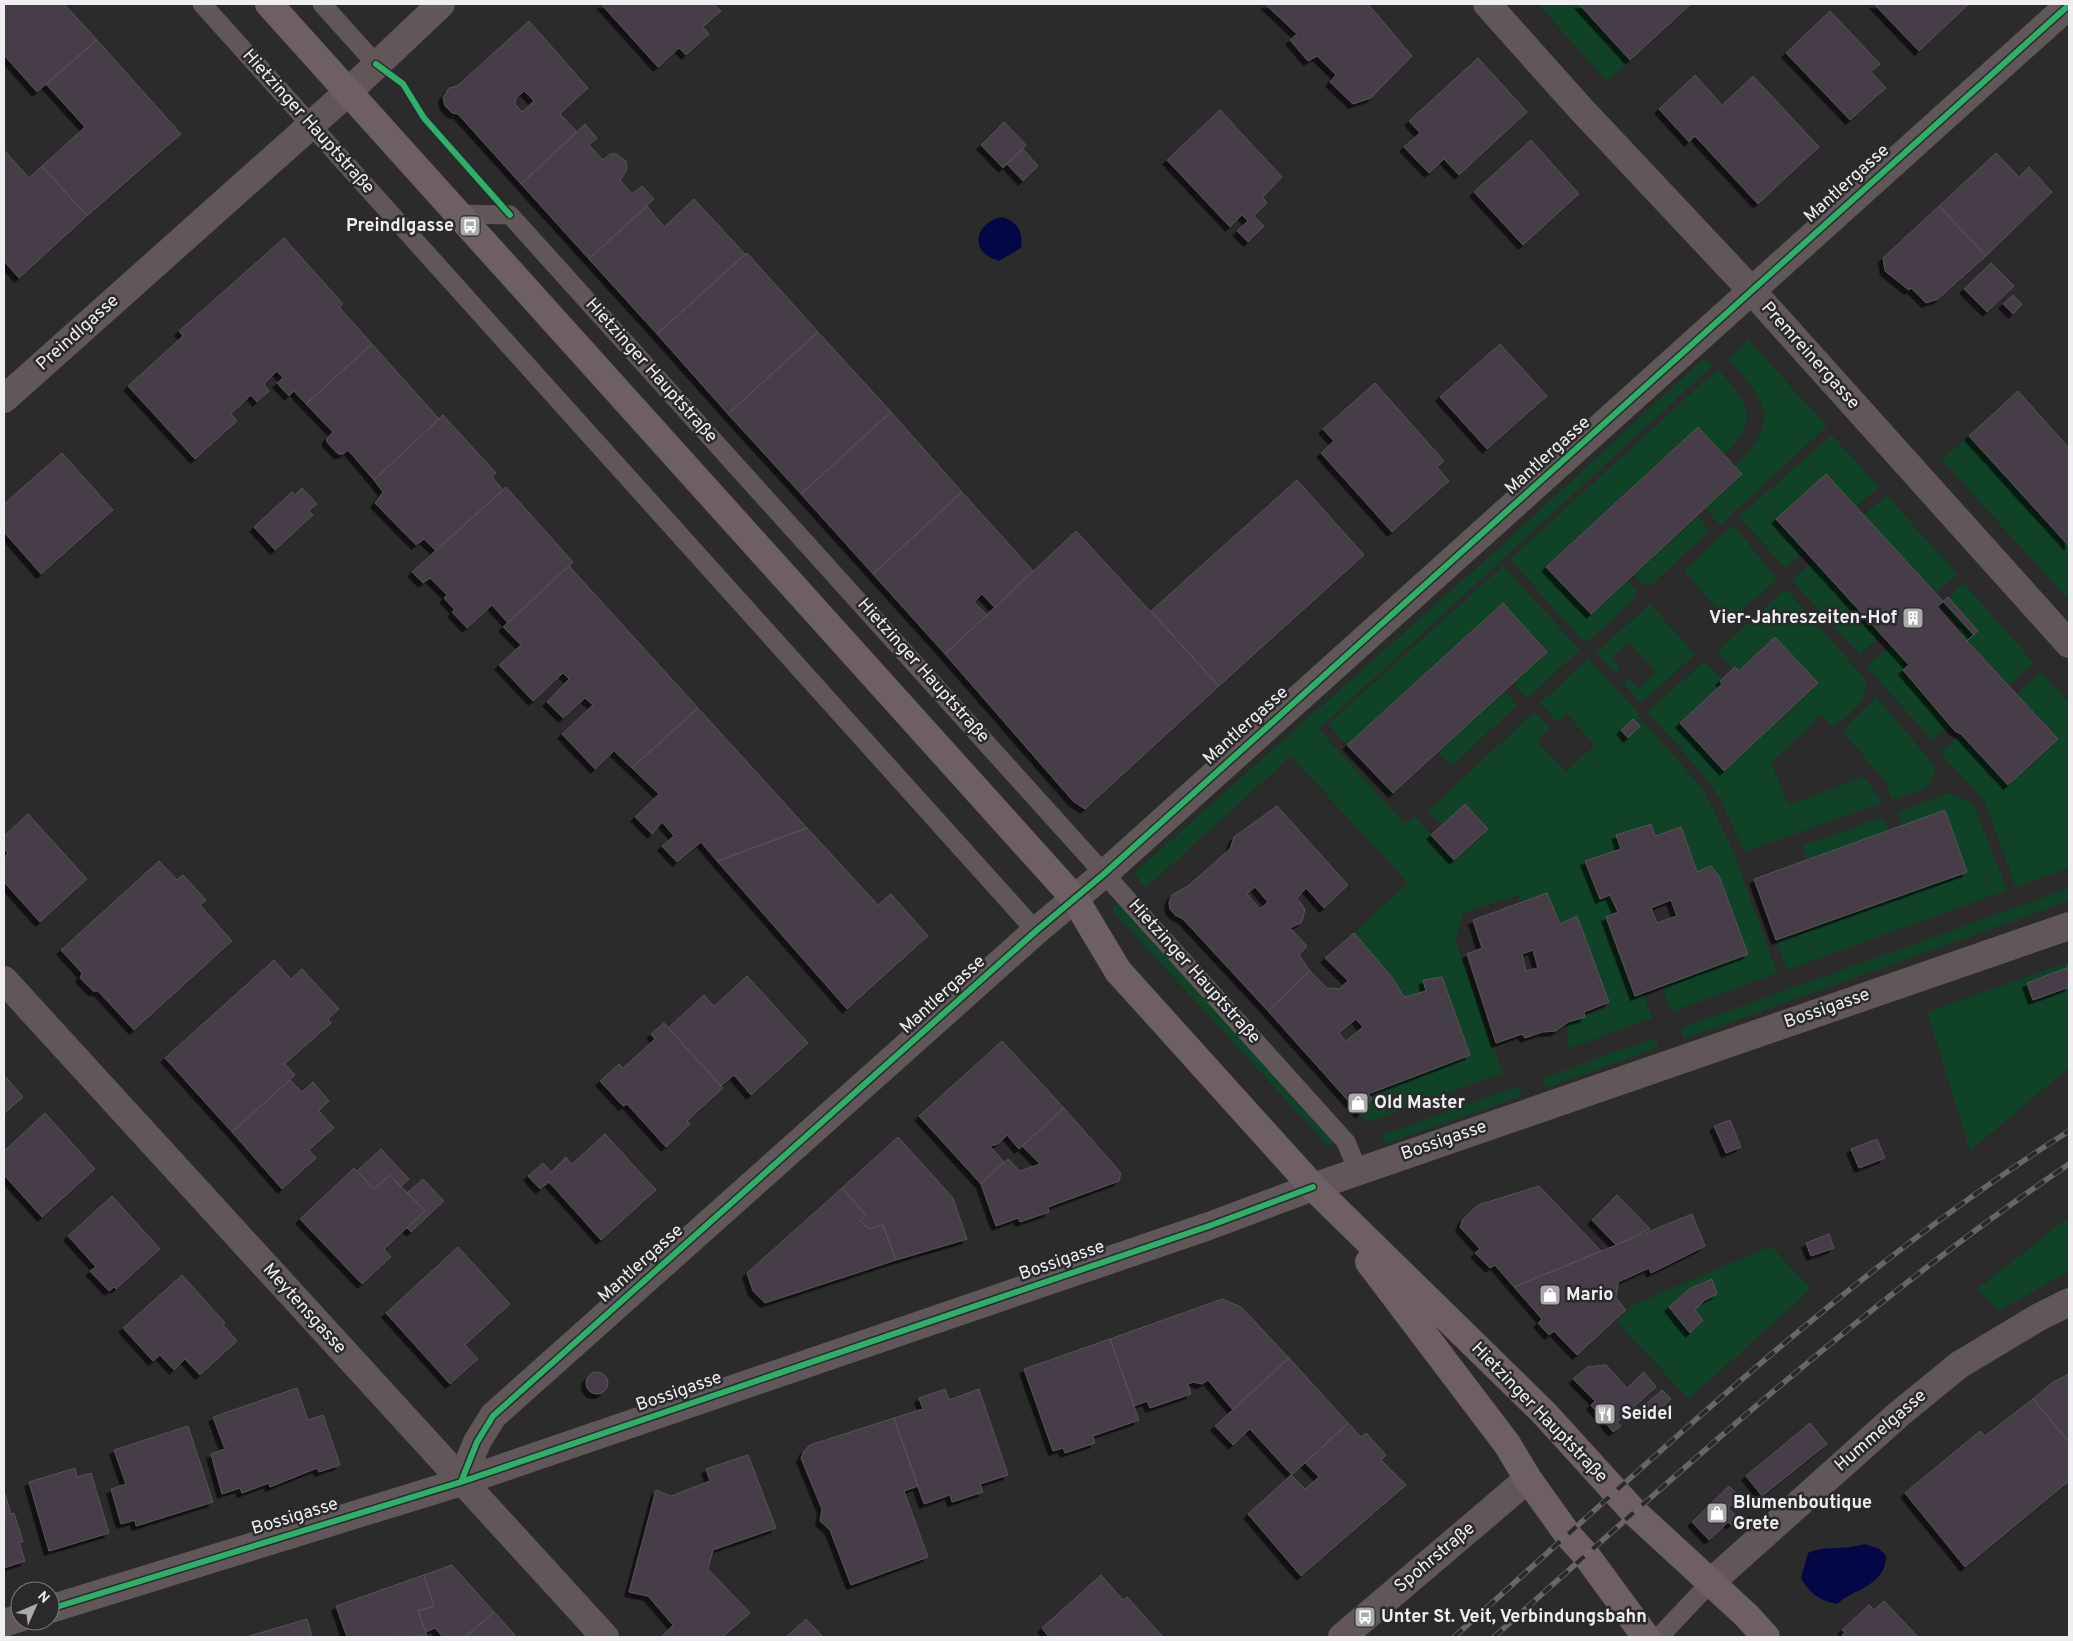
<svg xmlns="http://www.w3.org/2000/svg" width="2073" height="1641" font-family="Overpass,sans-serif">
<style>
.green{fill:#104228}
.water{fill:#040745}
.building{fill:#473c49;stroke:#555455;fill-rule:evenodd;filter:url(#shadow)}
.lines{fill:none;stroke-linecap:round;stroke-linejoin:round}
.service{stroke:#615658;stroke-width:19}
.minor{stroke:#615658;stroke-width:28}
.secondary{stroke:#6d5f62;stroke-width:28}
.rail-casing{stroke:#6c6567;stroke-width:5.5}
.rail{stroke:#2a2a2d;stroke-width:4;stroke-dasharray:11;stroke-linecap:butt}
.cycleway-casing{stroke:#2a2a2d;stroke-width:9}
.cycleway{stroke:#2db169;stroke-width:6}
.labels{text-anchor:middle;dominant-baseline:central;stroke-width:5;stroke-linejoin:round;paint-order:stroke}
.street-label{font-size:18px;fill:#efeef0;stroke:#2a2a2d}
.poi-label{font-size:18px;font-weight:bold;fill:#efeef0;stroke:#2a2a2d;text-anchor:start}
</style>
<defs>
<filter id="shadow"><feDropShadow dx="-4.5" dy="4.5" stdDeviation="0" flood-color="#0009"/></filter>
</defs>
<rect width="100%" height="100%" fill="#2b2b2c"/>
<path class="green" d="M1538 4H1579L1630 60 1607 81Z
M1748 340 1827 426 1720 525 1705 508 1742 474 1735 466C1782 422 1766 399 1728 359Z
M1704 358 1712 366 1308 739 1319 730 1405 824 1414 816 1454 860 1488 829 1465 804 1442 825 1428 811 1534 712 1550 728 1537 741 1566 772 1595 745 1567 714 1557 722 1540 703 1588 659 1639 714 1638 716 1703 789 1733 851 1777 973 1671 1012 1662 986 1747 954 1719 876 1711 867 1697 872 1681 827 1655 836 1651 825 1616 835 1621 849 1585 861 1610 895 1618 912 1606 918 1635 995 1643 993 1652 1018 1567 1049 1568 1022 1609 1007 1577 917 1560 924 1546 893 1522 902 1518 895 1463 913 1455 940 1503 1073 1368 1122 1360 1114 1372 1100 1368 1094 1470 1055 1442 977 1423 980 1426 991 1404 997 1392 977 1354 933 1408 883 1291 756 1146 888 1134 873 1497 550Z
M1718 369C1748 403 1761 418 1725 454L1698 427 1546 566 1591 614 1627 580 1636 590V597L1589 641 1582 640 1510 559Z
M1832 435 1879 487 1856 507 1826 474 1776 519 1805 551 1786 568 1739 517Z
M1969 436 2069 546V600L1942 460Z
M1886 495 1957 574 1936 593 1863 516Z
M1698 517 1707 527 1708 532 1652 584 1644 585 1634 574Z
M1733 525 1777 579 1729 622 1684 571Z
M1814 560 1882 635 1860 655 1792 580Z
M1503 566 1580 650 1527 698 1513 683 1547 651 1503 603 1347 745 1328 724Z
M1964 583 2034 663 2008 686 1967 641 1943 602Z
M1786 589 1864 678C1873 699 1847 715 1834 727L1821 715 1771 763 1788 805 1864 777 1882 803 1744 852 1720 798 1694 763 1647 712 1705 661 1722 680 1720 681 1722 684 1680 723 1724 770 1818 684 1775 638 1739 671 1733 669 1718 651Z
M1650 604 1695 654 1641 703 1624 684 1629 679 1638 689 1656 672 1629 642 1611 658 1620 669 1615 673 1596 653Z
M1891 645 1909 665 1903 670 1951 724 1932 740 1867 667Z
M2041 672 2069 702V868L2016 887 1984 800 1941 753 1961 734 2008 785 2058 739 2017 694Z
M1504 691 1517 705 1452 766 1438 752Z
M1876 697 1934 765C1937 792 1914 792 1892 800L1886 782 1842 731Z
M1949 793 1968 801 1975 808 2007 890 1787 970 1776 940 1967 872 1945 810 1903 826 1898 812Z
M1883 817 1888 831 1807 860 1802 846Z
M2069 888V901L1684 1039 1681 1028Z
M1114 906H1121L1332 1136V1143L1327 1145 1113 911Z
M2069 962V1067L1970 1151 1927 1012Z
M1655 1038 1659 1047 1546 1088 1542 1078Z
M1519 1086 1522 1096 1385 1144 1382 1135Z
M2069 1217V1271L1999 1311 1977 1289Z
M1771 1246 1811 1289 1689 1399 1617 1322 1633 1305Z"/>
<path class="water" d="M1003 217C1018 223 1023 231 1021 248L999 261C995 259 988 257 985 254 969 239 986 218 1003 217Z
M1864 1544 1878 1548 1886 1555C1886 1586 1855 1588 1837 1604 1819 1600 1810 1594 1801 1578L1808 1553C1824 1545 1844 1551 1864 1544Z"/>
<path class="building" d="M4 4H64L97 40 37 92 4 55Z
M601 4H713L721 11 703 27 709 34 686 55 679 48 658 67Z
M1265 4H1368L1412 56 1371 98 1353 104 1330 82 1336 75 1317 56 1308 61 1290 40 1297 34Z
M1579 4H1689L1690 5 1630 60Z
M1874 4H1969L1919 51Z
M1830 11 1880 64 1871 72 1886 88 1850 120 1786 53Z
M529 21 588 88 560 114 577 132 521 184 458 114 452 113 445 106 443 97 449 88 457 86ZM524 91 534 101 522 112 515 104 516 98Z
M97 40 181 134 87 216 42 166 85 127 46 84Z
M1478 58 1527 112 1459 175 1444 159 1429 173 1404 147 1420 133 1409 121Z
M1695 75 1722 105 1753 76 1819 147 1758 204 1695 136 1689 142 1659 109Z
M1220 110 1282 177 1263 197 1267 203 1254 216 1264 226 1248 242 1237 231 1248 221 1242 215 1230 227 1167 160Z
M1004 122 1026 145 1003 168 981 145Z
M585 124 597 138 589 145 603 160 610 154H616L626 161 627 170 620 180 632 194 642 186 654 199 589 259 521 184Z
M1531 140 1579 194 1523 245 1474 192Z
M1023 149 1038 166 1023 181 1007 164Z
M4 150 29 178 42 166 87 216 19 278 4 261Z
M1996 153 2019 177 2029 167 2052 192 1986 256 1939 206Z
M694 199 745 254 657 334 589 259 647 206 664 227Z
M1939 206 1986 256 1938 299 1926 303 1911 288 1909 290 1885 271 1883 258Z
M284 238 343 304 339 307 372 344 306 404 294 391 289 396 277 383 283 378 277 371 264 384 269 391 257 402 251 395 231 414 237 421 195 459 128 386 183 336 179 331Z
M747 253 818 332 728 414 657 334Z
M1991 263 2014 286 1987 312 1964 289Z
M2013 295 2022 304 2013 314 2003 304Z
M818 332 891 412 801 494 728 414Z
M372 344 439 419 374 480 348 450 343 454H338L327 442V438L333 432 306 404Z
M1500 344 1547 396 1487 449 1440 397Z
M1375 383 1444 461 1437 467 1449 481 1392 532 1321 453 1334 441 1323 429Z
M2018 391 2069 448V546L1969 436Z
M891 412 962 492 873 574 801 494Z
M443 415 496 473 492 477 503 490 436 551 424 539 416 545 375 503 383 492 374 480Z
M1698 427 1742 474 1591 614 1546 567Z
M62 453 113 510 41 574 4 532V504Z
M1826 474 1974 635 1967 641 2058 739 2008 785 1961 734 1955 731 1903 670 1909 665 1776 519Z
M1297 480 1364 555 1219 686 1151 611Z
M506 487 573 562 508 623 492 605 467 628 452 612 455 610 444 598 447 595 430 578 423 583 412 572Z
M302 488 317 504 309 511 313 515 275 550 254 527 292 492 295 495Z
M962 492 1033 571 995 608 982 594 974 602 987 615 945 654 873 574Z
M1076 531 1219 686 1085 809 1073 801 945 654Z
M569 566 698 708 632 768 614 751 595 769 562 734 593 705 585 698 563 718 547 702 569 679 563 673 533 701 499 665 521 645 503 627Z
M1948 597 1978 631 1967 641 1937 607Z
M1503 603 1547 652 1393 793 1347 745Z
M1775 637 1818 683 1724 771 1680 723 1722 684 1720 681 1735 667 1739 671Z
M698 708 807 828 717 861 701 842 677 862 662 846 674 836 662 822 652 834 635 817 659 794 632 768Z
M1633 719 1640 726 1628 738 1621 730Z
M1465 804 1488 829 1454 860 1431 835Z
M1277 806 1348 885 1324 908 1306 888 1297 898 1305 909 1302 922 1290 928 1307 946 1299 955 1310 971 1268 1011 1183 919 1175 915 1170 909 1169 902 1172 895 1188 886 1230 849 1234 837ZM1255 887 1268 902 1260 909 1247 894Z
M1945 810 1967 872 1776 940 1754 879Z
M28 814 87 879 40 922 4 882V858L8 853 4 848V836Z
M1651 824 1655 836 1681 827 1697 872 1711 866 1719 876 1748 954 1635 996 1606 917 1618 912 1610 895 1600 899 1585 861 1621 849 1616 835ZM1671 900 1677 916 1657 923 1651 908Z
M807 828 878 905 891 894 928 936 847 1009 717 861Z
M159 861 177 880 183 875 206 900 200 905 232 941 134 1030 98 991H93L80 978 82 973 61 950Z
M1547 893 1560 924 1577 916 1609 1002 1584 1012 1585 1017 1568 1022 1556 1031 1542 1032 1525 1038 1522 1034 1496 1043 1467 954 1482 948 1473 920ZM1533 950 1538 968 1526 971 1522 954Z
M1354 933 1392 977 1404 997 1426 991 1423 980 1442 977 1470 1055 1368 1094 1372 1099 1360 1114 1268 1011 1310 971 1327 988 1339 989 1348 981 1325 958ZM1356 1019 1363 1027 1346 1041 1339 1033Z
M274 960 291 979 302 969 339 1009 328 1019 331 1023 285 1064 295 1075 232 1132 165 1058Z
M2069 967V987L2033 1000 2027 983Z
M747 976 808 1043 751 1095 734 1075 721 1086 668 1028 704 995 714 1006Z
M664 1023 723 1088 687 1121 690 1124 666 1147 627 1104 623 1106 600 1081 619 1064 623 1068 655 1039 651 1034Z
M1002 1041 1064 1108 1019 1149 1007 1135 998 1144 990 1146 1004 1162 981 1184 919 1116Z
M4 1075 23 1097 4 1114Z
M290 1080 302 1092 313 1082 329 1101 319 1111 334 1128 309 1150 316 1158 282 1189 232 1132Z
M1064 1108 1121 1173 1119 1181 1048 1207 1049 1212 1020 1222 1018 1218 996 1226 981 1184 1008 1159 1020 1171 1040 1164 1022 1146Z
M45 1113 95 1169 42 1217 4 1175V1151Z
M1730 1120 1741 1147 1726 1153 1714 1126Z
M605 1134 656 1190 601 1240 549 1182 540 1189 528 1176 543 1163 551 1172 566 1157 572 1164Z
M898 1137 953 1198 967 1239 896 1260 883 1225 869 1229 860 1221 866 1215 842 1188Z
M1877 1139 1885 1158 1859 1168 1851 1149Z
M381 1149 409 1179 401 1187 390 1175 374 1189 357 1171Z
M354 1168 374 1189 390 1175 425 1211 384 1249 391 1257 362 1284 300 1219Z
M423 1179 444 1201 411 1232 407 1228 425 1211 407 1193Z
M1539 1186 1601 1251 1514 1287 1495 1265 1490 1268 1475 1253 1480 1249 1460 1227 1463 1219 1478 1205Z
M842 1188 866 1215 860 1221 869 1229 883 1225 896 1260 765 1303 753 1291 747 1273Z
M1617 1195 1650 1229 1616 1245 1592 1220Z
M112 1196 160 1249 116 1289 114 1287 109 1291 90 1271 96 1267 68 1236Z
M1692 1214 1705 1246 1651 1273 1649 1268 1618 1282 1616 1298 1626 1310 1577 1355 1554 1331 1549 1335 1538 1323 1542 1319 1514 1287Z
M1829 1234 1834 1248 1811 1256 1806 1243Z
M458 1247 510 1304 465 1345 478 1359 450 1384 386 1313Z
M182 1275 225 1323 223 1325 237 1341 200 1375 185 1359 174 1370 160 1355 153 1361 123 1328Z
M1712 1279 1717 1294 1705 1300 1695 1310 1703 1320 1690 1333 1669 1307 1689 1289Z
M1222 1299 1241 1307 1289 1358 1233 1410 1208 1380 1202 1384 1193 1382 1188 1384 1191 1394 1150 1408 1147 1401 1134 1406 1110 1339Z
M1110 1339 1139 1420 1093 1436 1095 1443 1065 1453 1063 1448 1053 1451 1024 1369Z
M1289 1358 1348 1423 1292 1475 1250 1429 1233 1445 1215 1426Z
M1606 1365 1627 1388 1644 1372 1656 1387 1617 1422 1621 1426 1613 1432 1591 1405 1595 1401 1573 1379 1587 1367Z
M586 1383a11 11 0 1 1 22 0a11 11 0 1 1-22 0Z
M2069 1374V1442L2033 1399 2053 1382Z
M297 1388 308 1420 323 1415 340 1465 319 1472 317 1468 270 1487 269 1483 242 1493 240 1488 222 1494 211 1454 225 1449 213 1417Z
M945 1389 949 1400 979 1389 1008 1475 980 1484 983 1492 952 1502 950 1495 924 1504 894 1418 923 1409 919 1398Z
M1662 1390 1671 1399 1655 1414 1646 1404Z
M2033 1399 2069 1442V1481L1965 1567 1905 1493 1980 1431 1985 1436Z
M894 1418 918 1486 904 1491 928 1557 851 1585 830 1530 820 1521 822 1509 801 1458 804 1451 810 1445Z
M1348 1423 1361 1437 1366 1433 1386 1455 1381 1460 1406 1485 1301 1576 1248 1514 1291 1475 1305 1489 1319 1477 1305 1463Z
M1810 1423 1827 1444 1762 1496 1746 1476Z
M188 1426 213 1502 136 1526 135 1520 121 1524 111 1489 126 1484 114 1450Z
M748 1455 776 1528 713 1550 708 1569 750 1613 723 1637H664L662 1636 673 1625 648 1596 629 1592 656 1490 671 1496 710 1481 706 1469Z
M75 1468 77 1477 91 1473 109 1533 49 1551 29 1482Z
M1729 1486 1740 1497 1728 1508 1738 1518 1731 1525 1728 1522 1709 1540 1692 1522Z
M5 1494 11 1514 14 1513 23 1542H19L25 1561 4 1568Z
M452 1565 494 1612 465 1637H443L435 1628 426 1632 418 1611 434 1606 424 1575Z
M424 1575 434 1606 418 1611 427 1636 347 1637 336 1606Z
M1101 1575 1123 1600 1127 1597 1163 1637H1049L1042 1628Z
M1884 1601 1918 1637H1841L1845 1632 1842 1630 1869 1605 1874 1610Z
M494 1612 515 1635 513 1637H465Z
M307 1619 312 1637H246Z
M806 1619 823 1637H786Z"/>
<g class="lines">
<path class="service" d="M202 4 1036 931
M322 4 376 64
M460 214 510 215 1346 1142 1358 1171
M1659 1637 1710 1583"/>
<path class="minor" d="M1487 4 1580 108 1751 290 2069 644
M4 399 348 92 441 4
M4 980 605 1637
M461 1482 477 1442 493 1416 1036 931 1105 873 2069 5
M1710 1583 1899 1414 1959 1365 2039 1317 2069 1302
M50 1609 461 1482 1209 1226 1313 1187 2069 926
M4 1623 20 1618
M1342 1637 1528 1479"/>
<path class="secondary" d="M269 4 1075 899 1118 971 1313 1187 1544 1413 1634 1512 1746 1615 1766 1637
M1369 1262 1507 1444 1528 1479 1568 1535 1586 1555 1646 1637"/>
<g class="rail-casing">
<path id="rail" d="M1454 1637C1651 1461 1845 1273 2069 1131
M1494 1637C1680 1471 1863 1304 2069 1164"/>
</g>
<use href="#rail" class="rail"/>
<g class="cycleway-casing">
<path id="cycleway" d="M376 64 403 84 424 118 510 215
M461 1482 477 1442 493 1416 1036 931 1105 873 2069 5
M50 1609 461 1482 1209 1226 1313 1187"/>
</g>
<use href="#cycleway" class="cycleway"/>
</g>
<defs>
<g id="bus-square" transform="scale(1.125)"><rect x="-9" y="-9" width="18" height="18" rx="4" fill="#aaaaab" stroke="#2a2a2d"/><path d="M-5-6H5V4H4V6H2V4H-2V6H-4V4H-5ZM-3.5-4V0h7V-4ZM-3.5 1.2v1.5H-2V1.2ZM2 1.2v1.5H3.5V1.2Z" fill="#fff"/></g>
<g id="building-square" transform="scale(1.125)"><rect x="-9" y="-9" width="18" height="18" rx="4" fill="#aaaaab" stroke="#2a2a2d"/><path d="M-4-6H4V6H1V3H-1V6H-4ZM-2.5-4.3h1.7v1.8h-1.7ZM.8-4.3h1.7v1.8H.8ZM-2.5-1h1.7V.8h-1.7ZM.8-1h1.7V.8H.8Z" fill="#fff"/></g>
<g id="shop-square" transform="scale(1.125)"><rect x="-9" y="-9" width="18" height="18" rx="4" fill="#aaaaab" stroke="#2a2a2d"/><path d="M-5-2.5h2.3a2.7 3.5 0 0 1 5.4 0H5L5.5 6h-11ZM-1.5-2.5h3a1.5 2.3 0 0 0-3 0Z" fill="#fff"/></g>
<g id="restaurant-square" transform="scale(1.125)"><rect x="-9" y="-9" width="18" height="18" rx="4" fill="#aaaaab" stroke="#2a2a2d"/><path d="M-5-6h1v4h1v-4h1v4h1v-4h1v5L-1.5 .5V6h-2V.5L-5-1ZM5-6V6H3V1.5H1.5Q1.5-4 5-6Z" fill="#fff"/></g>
</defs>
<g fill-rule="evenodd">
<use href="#bus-square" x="470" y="226"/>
<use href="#building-square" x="1913" y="618"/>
<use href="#shop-square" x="1358" y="1103"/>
<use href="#shop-square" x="1550" y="1295"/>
<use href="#restaurant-square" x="1605" y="1414"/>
<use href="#shop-square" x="1717" y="1513"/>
<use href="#bus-square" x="1365" y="1617"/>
</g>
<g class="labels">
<g class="street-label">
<text transform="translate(308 122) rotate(48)">Hietzinger Hauptstraße</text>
<text transform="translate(1847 184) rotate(-42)">Mantlergasse</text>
<text transform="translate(78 333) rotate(-42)">Preindlgasse</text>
<text transform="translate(1810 356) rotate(48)">Premreinergasse</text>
<text transform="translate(651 371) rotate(48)">Hietzinger Hauptstraße</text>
<text transform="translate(1548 456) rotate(-42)">Mantlergasse</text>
<text transform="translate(923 671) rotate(48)">Hietzinger Hauptstraße</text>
<text transform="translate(1246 726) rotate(-42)">Mantlergasse</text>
<text transform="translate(1194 972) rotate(48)">Hietzinger Hauptstraße</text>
<text transform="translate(943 995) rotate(-42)">Mantlergasse</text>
<text transform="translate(1827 1009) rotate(-19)">Bossigasse</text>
<text transform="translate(1444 1141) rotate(-19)">Bossigasse</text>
<text transform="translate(1062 1261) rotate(-19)">Bossigasse</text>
<text transform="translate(641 1264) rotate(-42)">Mantlergasse</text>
<text transform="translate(304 1309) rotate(48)">Meytensgasse</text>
<text transform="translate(679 1392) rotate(-19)">Bossigasse</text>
<text transform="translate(1539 1413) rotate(46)">Hietzinger Hauptstraße</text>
<text transform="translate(1881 1431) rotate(-41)">Hummelgasse</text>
<text transform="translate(295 1517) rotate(-17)">Bossigasse</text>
<text transform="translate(1435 1558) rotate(-40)">Spohrstraße</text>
</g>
<g class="poi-label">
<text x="454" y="226" text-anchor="end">Preindlgasse</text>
<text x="1897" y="618" text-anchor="end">Vier-Jahreszeiten-Hof</text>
<text x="1374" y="1103">Old Master</text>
<text x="1566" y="1295">Mario</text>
<text x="1621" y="1414">Seidel</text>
<text x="1733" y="1503">Blumenboutique<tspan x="1733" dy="21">Grete</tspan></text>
<text x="1381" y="1617">Unter St. Veit, Verbindungsbahn</text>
</g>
</g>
<rect width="2073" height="1641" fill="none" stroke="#efeef0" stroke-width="10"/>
<g transform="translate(35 1606) rotate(45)"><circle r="24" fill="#2a2a2d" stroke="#79787b"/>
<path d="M0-4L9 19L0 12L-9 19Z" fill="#aaaaab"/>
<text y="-8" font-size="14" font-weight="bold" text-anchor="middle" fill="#efeef0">N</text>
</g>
</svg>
